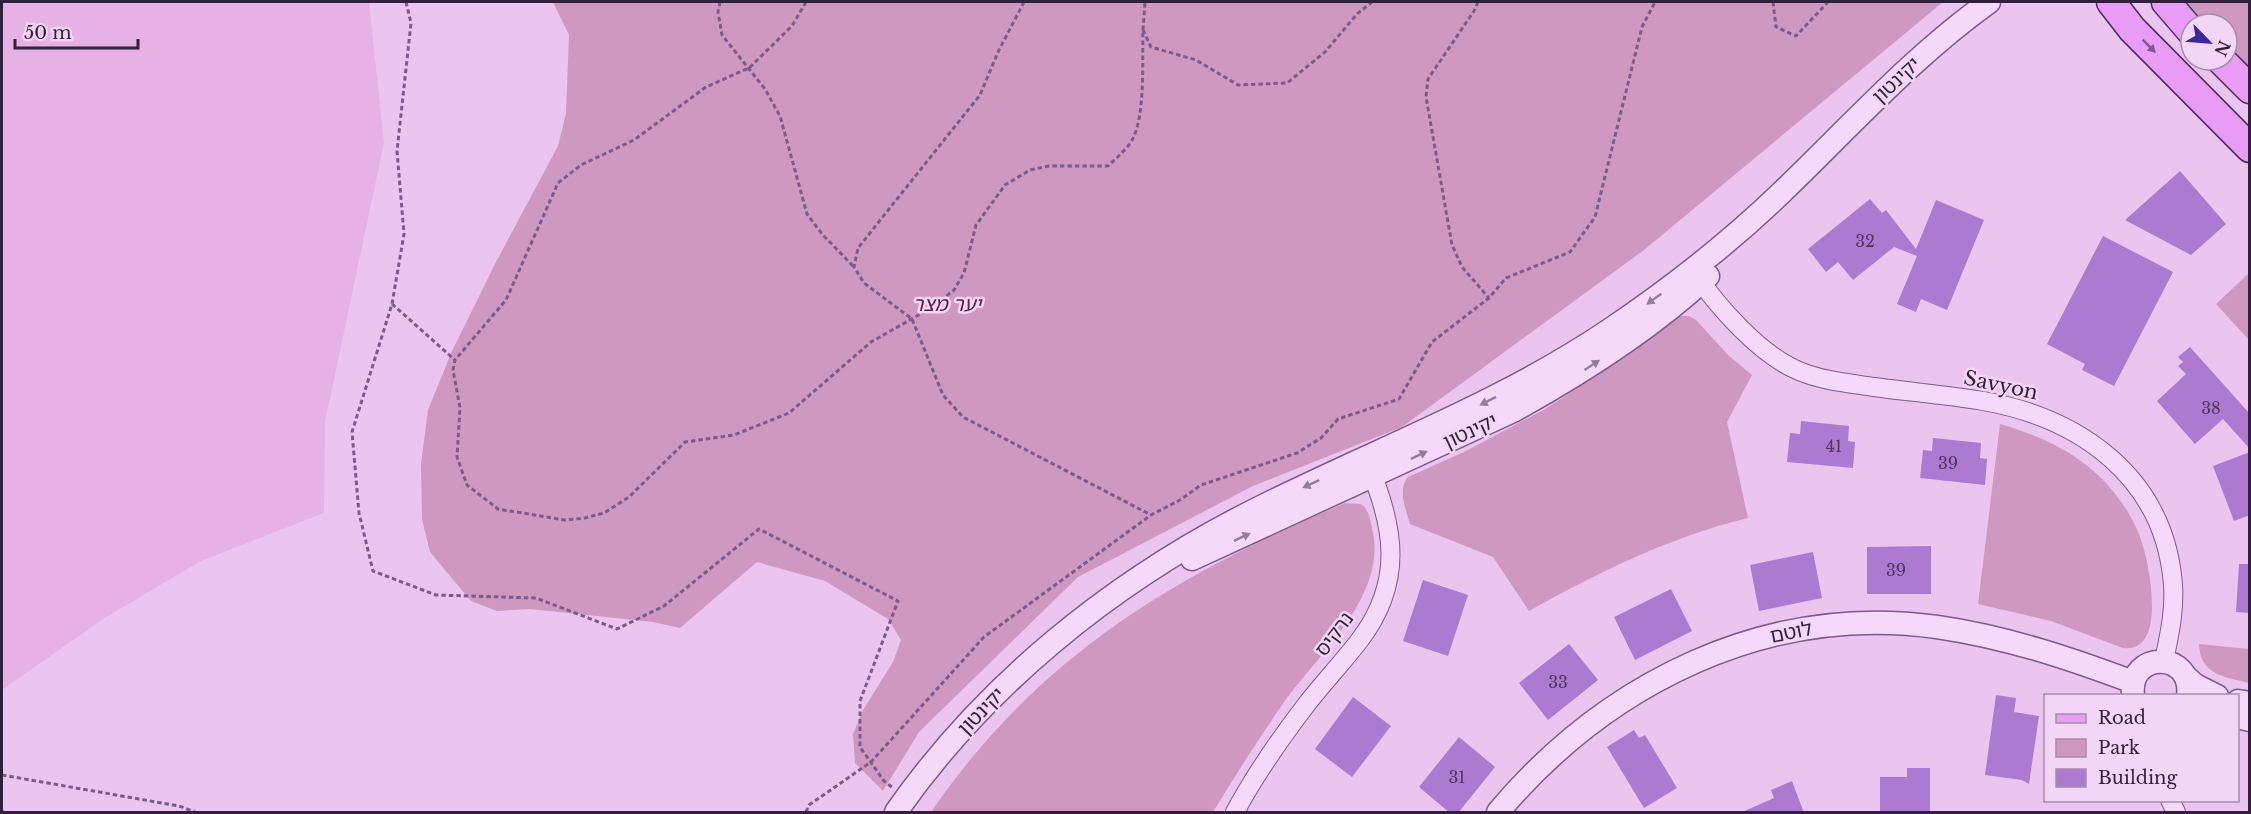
<svg xmlns="http://www.w3.org/2000/svg" width="2251" height="814" font-family="'Libre Baskerville','Noto Sans Hebrew',serif">
<style>
.farmland{fill:#e6b2e6}
.green{fill:#cf98c0}
.building{fill:#ac7ad0}
.lines{fill:none;stroke-linecap:round;stroke-linejoin:round}
.minor-casing{stroke:#7d5a8d;stroke-width:20}
.tertiary-casing{stroke:#7d5a8d;stroke-width:25}
.primary-casing{stroke:#4a2e5a;stroke-width:31}
.path{stroke:#7d5a8d;stroke-width:3;stroke-dasharray:4.5 3;stroke-linecap:butt}
.minor{stroke:#f6d9fa;stroke-width:18}
.tertiary{stroke:#f6d9fa;stroke-width:22}
.primary{stroke:#e89cf5;stroke-width:28}
.oneway{fill:#84578f}
.oneway2{fill:#947c9b}
.labels{text-anchor:middle;dominant-baseline:central;stroke-width:5;stroke-linejoin:round;paint-order:stroke}
.number-label{font-size:16px;fill:#503661}
.street-label{font-size:20px;fill:#321f3c;stroke:#f3d5f7}
.park-label{font-size:20px;font-style:italic;fill:#592443;stroke:#f3d5f7}
</style>
<rect width="100%" height="100%" fill="#ebc5f0"/>
<path class="farmland" d="M2 2H369L384 143 325 422 324 513 201 561 103 619 2 690Z"/>
<path class="green" d="M553 2H1943L1644 250 1402 427 1253 486 1078 577 919 732 883 791 855 763 853 734 863 710 893 662 901 640 888 619 825 581 757 562 680 628 653 622 530 609 497 611 471 601 430 552 422 519 421 464 428 410 452 351 497 260 558 146 566 113 569 35Z
M2179 2H2249V75L2227 54V24H2194Z
M2249 273V340L2216 304Z
M1681 316H1689L1696 320 1729 356 1752 375 1727 422 1748 518C1670 537 1599 572 1529 611L1493 557 1410 524C1406 509 1397 490 1408 477L1466 451 1545 409 1624 358Z
M2000 424C2045 437 2087 457 2116 495 2127 509 2137 526 2142 543 2150 567 2167 654 2123 648L2051 621 1978 604Z
M1345 503 1361 504C1369 510 1370 519 1372 528 1389 595 1317 655 1282 705 1258 740 1235 776 1213 812H931C1039 655 1174 576 1345 503Z
M2199 644 2249 649V683C2225 677 2200 675 2199 644Z"/>
<path class="building" d="M2180 171 2226 224 2191 255 2125 220Z
M1870 199 1882 213 1886 210 1916 249 1936 200 1984 220 1947 310 1921 299 1916 312 1897 304 1917 256 1894 247 1853 280 1838 262 1826 272 1808 249Z
M2103 236 2173 272 2114 386 2082 370 2085 364 2047 344Z
M2190 347 2250 414V449L2223 419 2195 444 2157 401 2186 374 2178 366 2183 362 2178 357Z
M1801 421 1849 426 1848 441 1855 442 1853 468 1787 462 1790 433 1800 434Z
M1933 438 1981 443 1980 458 1987 459 1985 485 1920 478 1923 450 1932 451Z
M2250 452V515L2234 521 2213 466Z
M1931 546V594H1867V547Z
M1813 552 1822 598 1759 611 1750 565Z
M2239 564H2250V613L2236 612Z
M1423 580 1468 595 1448 656 1403 641Z
M1671 589 1692 631 1635 660 1614 617Z
M1569 644 1598 680 1548 720 1519 683Z
M1996 695 2016 698 2014 712 2039 716 2029 784 2022 780 1985 775Z
M1353 697 1391 726 1352 777 1315 749Z
M1634 730 1639 738 1645 735 1677 788 1644 808 1607 747Z
M1459 737 1495 767 1458 813H1450L1419 787Z
M1907 768H1930V813H1880V777H1907Z
M1792 781 1804 813H1740L1774 798 1771 790Z"/>
<g class="lines">
<g class="minor-casing">
<path id="minor" d="M1694 272C1717 306 1760 355 1799 371 1823 381 1848 383 1874 387 1910 392 1947 395 1983 401 2081 418 2165 478 2173 585 2175 611 2169 636 2164 661
M2170 800 2176 812
M1235 812C1255 775 1280 739 1306 705 1323 683 1342 663 1359 641 1404 582 1395 528 1368 464"/>
</g>
<g class="tertiary-casing">
<path id="tertiary" d="M1192 559 1513 411C1582 373 1650 330 1708 276
M2185 676 2195 685 2217 696
M2133 695C2128 650 2194 651 2188 696
M2238 701 2250 703
M2238 717 2250 720
M896 812C984 686 1109 585 1245 515 1366 453 1495 407 1608 331 1669 290 1728 244 1781 193 1849 128 1912 57 1989 2
M1498 812C1607 683 1766 603 1937 627 2006 637 2069 658 2133 682"/>
</g>
<g class="primary-casing">
<path id="primary" d="M2111 2 2132 29 2250 148
M2166 2 2191 31
M2221 60 2250 89"/>
</g>
<path class="path" d="M406 2 411 23 397 151 404 234 392 304 352 432 359 513 373 571 436 595 536 598 617 629 664 606 759 529 898 601 860 701V747L884 781 893 788
M720 2 718 12 722 35 765 89 780 116 807 214 822 234 854 267
M806 2 792 26 749 68 706 87 634 140 581 165 558 183 506 300 455 360 453 370 460 408 457 457 467 485 498 509 565 520 585 518 604 513 629 497 685 442 734 435 789 413 871 342 931 308 954 290 964 273 976 225 1005 185 1030 170 1049 166H1108C1116 158 1125 151 1131 142 1146 118 1142 59 1143 30L1151 47 1196 60 1238 85 1287 83 1325 52 1357 14 1372 2
M1024 2 998 52 980 95 858 248 854 267 864 283 912 319 943 395 963 417 1151 515 1180 500 1201 485 1297 453 1321 438 1338 419 1399 399 1432 342 1489 298 1506 278 1570 252 1595 217 1642 27 1655 2
M1478 2 1474 11 1428 79 1426 97 1452 245 1462 267 1489 298
M1773 2 1776 27 1796 36 1828 2
M1143 30 1145 2
M392 304 455 360
M2 775 179 806 195 812
M2 811 3 812
M806 812 809 805 871 762 984 637 1151 515"/>
<use href="#minor" class="minor"/>
<use href="#tertiary" class="tertiary"/>
<use href="#primary" class="primary"/>
</g>
<defs><path id="oneway-solid" d="M-6-.8H1V-3.2L6.5 0L1 3.2V.8H-6Z" transform="scale(1.5)"/></defs>
<use class="oneway" href="#oneway-solid" transform="translate(2149 46) rotate(45)"/>
<g class="oneway2">
<use href="#oneway-solid" transform="translate(1654 299) rotate(144)"/>
<use href="#oneway-solid" transform="translate(1592 365) rotate(-33)"/>
<use href="#oneway-solid" transform="translate(1488 401) rotate(153)"/>
<use href="#oneway-solid" transform="translate(1419 455) rotate(-25)"/>
<use href="#oneway-solid" transform="translate(1311 484) rotate(155)"/>
<use href="#oneway-solid" transform="translate(1242 537) rotate(-25)"/>
</g>
<g class="labels">
<g class="number-label">
<text x="1865" y="241">32</text>
<text x="2211" y="408">38</text>
<text x="1834" y="446">41</text>
<text x="1948" y="463">39</text>
<text x="1896" y="570">39</text>
<text x="1558" y="682">33</text>
<text x="1457" y="777">31</text>
</g>
<g class="street-label">
<text transform="translate(1896 80) rotate(-43)">יקינטון</text>
<text transform="translate(2001 385) rotate(12)">Savyon</text>
<text transform="translate(1470 431) rotate(-25)">יקינטון</text>
<text transform="translate(1791 632) rotate(-11)">לוטם</text>
<text transform="translate(1334 634) rotate(-53)">נרקיס</text>
<text transform="translate(981 711) rotate(-46)">יקינטון</text>
</g>
<g class="park-label">
<text x="947" y="304">יער מצר</text>
</g>
</g>
<rect width="2251" height="814" fill="none" stroke="#321f3c" stroke-width="6"/>
<rect x="2044" y="694" width="195" height="108" fill="#f3d5f7" stroke="#a68cac" stroke-width="1.5"/>
<rect x="2056" y="714" width="30" height="9" fill="#e89cf5" stroke="#a68cac" stroke-width="1.5"/>
<text x="2098" y="724" font-size="18" fill="#321f3c">Road</text>
<rect x="2056" y="739" width="30" height="18" fill="#cf98c0" stroke="#a68cac" stroke-width="1.5"/>
<text x="2098" y="754" font-size="18" fill="#321f3c">Park</text>
<rect x="2056" y="769" width="30" height="18" fill="#ac7ad0" stroke="#a68cac" stroke-width="1.5"/>
<text x="2098" y="784" font-size="18" fill="#321f3c">Building</text>
<g transform="translate(2209 42) rotate(115)"><circle r="28" fill="#f3d5f7" stroke="#a68cac" stroke-width="1.5"/>
<path d="M0-4.5L10 22L0 15L-10 22Z" fill="#3a279f"/>
<text y="-9" font-size="16" font-weight="bold" text-anchor="middle" fill="#321f3c">N</text>
</g>
<path d="M15 39v9h123v-9" fill="none" stroke="#321f3c" stroke-width="3"/>
<text x="24" y="39" font-size="18" fill="#321f3c" stroke="#f3d5f7" stroke-width="4.5" paint-order="stroke">50 m</text>
</svg>
